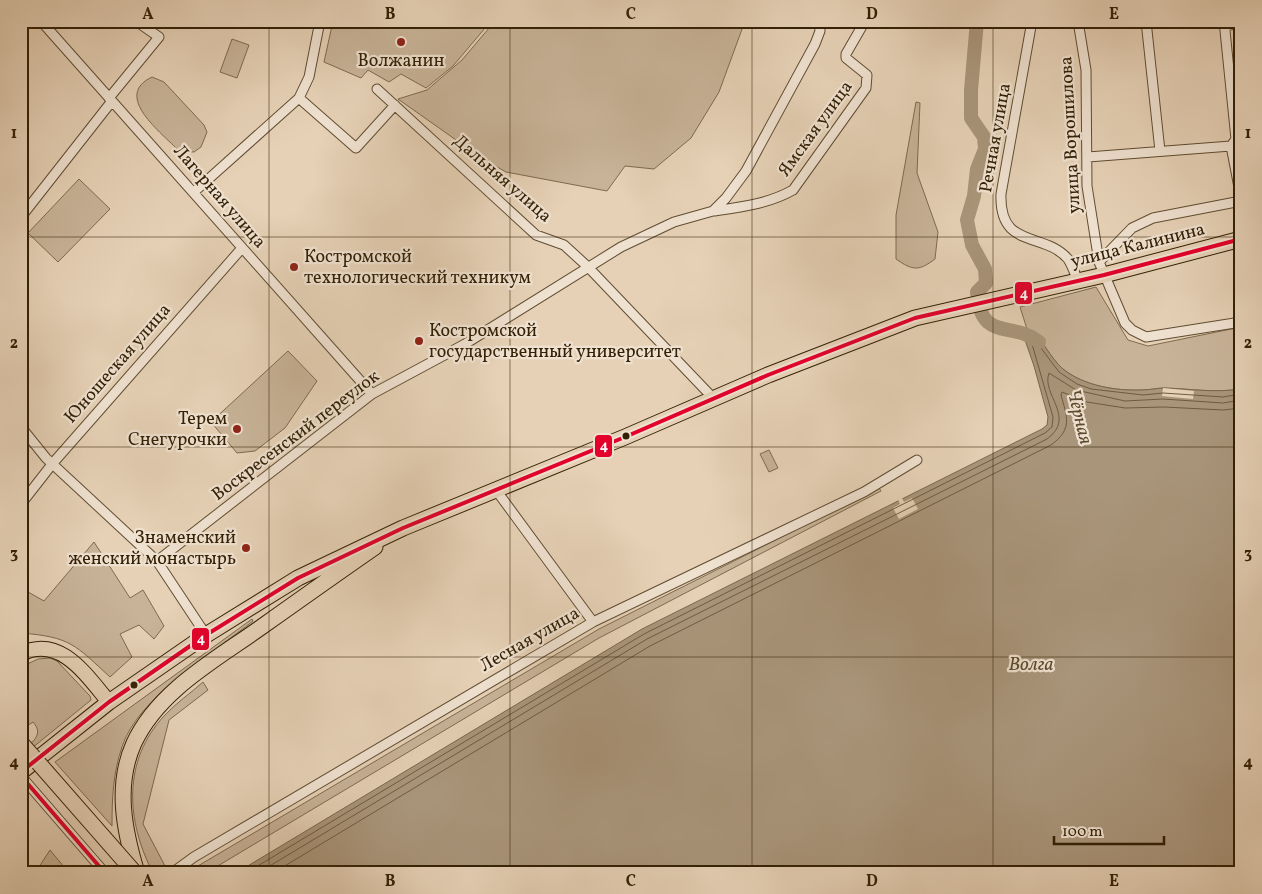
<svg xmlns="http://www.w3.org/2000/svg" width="1262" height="894" font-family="Vollkorn,serif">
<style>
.green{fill:#c8b398;stroke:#7e6a4f}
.water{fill:#a9957a;stroke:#7a674c}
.pier{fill:#e6d1b6}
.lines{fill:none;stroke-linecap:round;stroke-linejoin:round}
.shore{stroke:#6e5b40;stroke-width:1}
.river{stroke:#a9957a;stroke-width:14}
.minor-casing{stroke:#604d32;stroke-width:11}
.primary-casing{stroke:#332106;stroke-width:16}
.trunk-casing{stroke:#332106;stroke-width:17}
.minor{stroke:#efe1d0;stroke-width:9}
.primary{stroke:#e6d1b6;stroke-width:14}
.trunk{stroke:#e6d1b6;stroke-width:15}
.trunk-bridge-casing{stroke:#332106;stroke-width:17;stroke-linecap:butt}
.trunk-bridge{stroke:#e6d1b6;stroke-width:15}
.bus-1-casing{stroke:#efe1d0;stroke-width:8}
.bus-1{stroke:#e4002b;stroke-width:4}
.grid{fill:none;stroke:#332106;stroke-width:1;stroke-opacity:0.55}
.poi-dot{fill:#8f2418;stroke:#efe1d0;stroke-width:2}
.bus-dot{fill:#332106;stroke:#efe1d0;stroke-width:2}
.labels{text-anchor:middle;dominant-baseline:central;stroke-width:4.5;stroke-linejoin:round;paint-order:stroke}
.poi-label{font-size:18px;fill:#332106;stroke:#efe1d0;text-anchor:start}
.street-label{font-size:18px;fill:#332106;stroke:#efe1d0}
.water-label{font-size:19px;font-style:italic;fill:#5c4a2f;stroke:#efe1d0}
.line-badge{stroke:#efe1d0;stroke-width:2}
.badge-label{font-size:14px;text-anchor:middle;font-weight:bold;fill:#fff}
.neatline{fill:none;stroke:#332106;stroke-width:2}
.grid-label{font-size:16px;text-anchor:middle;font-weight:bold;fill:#332106}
</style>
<rect width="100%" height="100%" fill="#e6d1b6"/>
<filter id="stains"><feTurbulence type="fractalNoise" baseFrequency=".004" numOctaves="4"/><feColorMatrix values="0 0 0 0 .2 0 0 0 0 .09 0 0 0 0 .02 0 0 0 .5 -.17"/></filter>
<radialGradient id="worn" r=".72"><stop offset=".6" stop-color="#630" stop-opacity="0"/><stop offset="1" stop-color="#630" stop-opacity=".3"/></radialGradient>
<path class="green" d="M333 21H491L453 66 426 88 401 74 389 82 368 70 361 78 324 62Z
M495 21H745L719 92 691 138 654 169 625 166 607 191 506 172 483 159 398 99 427 90 462 60Z
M232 39 249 45 237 78 220 72Z
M152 77 164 82 204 125 207 132 201 147 194 152 179 151C162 133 112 96 152 77Z
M916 102 920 103 917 173 938 232 935 259C919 271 913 271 896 259V215Z
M79 179 110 209 58 262 28 233Z
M1096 287 1128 340 1148 346 1241 327V389C1215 393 1191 389 1165 388 1157 388 1150 390 1142 390 1116 391 1084 386 1063 369 1049 357 1043 339 1027 329L1020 307Z
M288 351 317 381 285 428 255 451 237 453 211 422Z
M769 450 778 468 769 472 760 454Z
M879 488 881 491 599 638 206 873H186L599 629Z
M94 542 130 598 143 590 164 626 154 639 139 625 120 634 132 657 110 677C75 645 71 637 21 633V588L44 601Z
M252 619 253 621C214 652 137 698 122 747 113 773 112 798 112 826L55 762Z
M50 658 57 661 90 696 91 700 21 757V752C31 743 45 735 33 722L24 728 21 725V667L38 659Z
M203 682 208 690 169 720 143 824 165 866 153 873C126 821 122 760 165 715 176 703 191 693 203 682Z
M50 850 69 873H41L39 867Z"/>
<path class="water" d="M1027 329C1044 339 1049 357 1063 369 1084 386 1116 391 1142 390 1150 390 1157 388 1165 388 1191 389 1214 393 1241 389V873H236L642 629 1042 429 1047 425 1048 417 1034 366 1024 337 1023 332Z"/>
<path class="pier" d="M1163 388 1194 391 1193 399 1162 396Z
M901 496 904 502 912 498 918 509 899 519 893 508 900 504 897 497Z"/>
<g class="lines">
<path class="shore" d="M246 873 644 634 1045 433 1052 427 1053 417 1032 344 1033 341 1038 344 1059 372 1077 384 1091 389 1143 395 1163 393 1223 397 1241 394
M258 873 647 639 1047 439C1077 417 1041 395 1049 373L1076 390 1125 401 1163 399 1223 403 1241 400
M273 873 650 646 1051 445C1073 429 1067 417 1061 395L1062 392 1087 402 1125 408 1164 407 1223 410 1241 408"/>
<path class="river" d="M977 21 971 90V118L984 137 985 149 977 169 974 196 967 220 972 245 985 269 986 283 977 292C981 343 1011 320 1039 342"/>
<g class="minor-casing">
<path id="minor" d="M41 21 372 394
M1032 21 1001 194C999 250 1044 231 1068 259 1072 265 1075 274 1078 281
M1078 21 1086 70 1087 186 1099 262 1125 323 1132 330 1146 337 1241 322
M1146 21 1160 151
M1224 21 1236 139 1231 146 1241 198
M1224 26 1241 23
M377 89 536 235 564 245 588 267 714 399
M109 98 159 37 136 21
M299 98 356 148 395 105
M1088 157 1231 146
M194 192 299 98 309 77 320 21
M714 211C742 207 768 204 793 190L866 88 867 75 846 58V54L865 21
M21 217 112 101
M1099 262 1132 228 1153 218 1241 201
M21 427 46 458 157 561 206 635
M496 490 593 622
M21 504 53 463 242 248
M157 561 372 394 465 344 621 247 674 222 713 211 726 198 746 171 815 44 820 31 819 21
M21 776 105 873
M172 873 194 857 593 622 864 492 917 460"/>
</g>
<g class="primary-casing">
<path id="primary" d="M21 654C60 634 86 675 109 702"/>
</g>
<g class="trunk-casing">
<path id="trunk" d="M21 772 109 702 206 635 298 578 403 528 625 437 768 375 915 318 1104 275 1241 239
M137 873C124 830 115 785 134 743 158 691 215 660 260 628 298 601 336 574 375 547"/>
</g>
<use href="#minor" class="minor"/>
<use href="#primary" class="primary"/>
<use href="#trunk" class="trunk"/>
<g class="trunk-bridge-casing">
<path id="trunk-bridge" d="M21 743 135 873"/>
</g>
<use href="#trunk-bridge" class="trunk-bridge"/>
<g class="bus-1-casing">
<path id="bus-1" d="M21 772 109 702 206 635 298 578 403 528 625 437 768 375 915 318 1104 275 1241 239
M21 776 105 873"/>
</g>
<use href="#bus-1" class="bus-1"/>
</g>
<path class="grid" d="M269 21V873M510 21V873M752 21V873M993 21V873M21 237H1241M21 447H1241M21 657H1241"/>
<g class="poi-dot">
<circle cx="401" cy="42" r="5"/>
<circle cx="294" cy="267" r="5"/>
<circle cx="419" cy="341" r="5"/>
<circle cx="237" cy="429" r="5"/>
<circle cx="246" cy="548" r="5"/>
</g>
<g class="bus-dot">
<circle cx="626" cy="436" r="4.5"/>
<circle cx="134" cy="685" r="4.5"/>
</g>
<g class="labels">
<g class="poi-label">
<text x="401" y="61" text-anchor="middle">Волжанин</text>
<text x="304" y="257">Костромской<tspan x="304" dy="21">технологический техникум</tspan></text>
<text x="429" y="331">Костромской<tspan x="429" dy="21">государственный университет</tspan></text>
<text x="227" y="419" text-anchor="end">Терем<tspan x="227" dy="21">Cнегурочки</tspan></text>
<text x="236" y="538" text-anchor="end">Знаменский<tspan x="236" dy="21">женский монастырь</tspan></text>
</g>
<g class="street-label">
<text transform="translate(816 129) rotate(-54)">Ямская улица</text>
<text transform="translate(1071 135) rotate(-93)">улица Ворошилова</text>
<text transform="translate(996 138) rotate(-80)">Речная улица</text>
<text transform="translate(502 179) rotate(41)">Дальняя улица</text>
<text transform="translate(219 197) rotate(49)">Лагерная улица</text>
<text transform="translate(1138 246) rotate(-14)">улица Калинина</text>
<text transform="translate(118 364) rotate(-49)">Юношеская улица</text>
<text transform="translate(296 436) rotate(-37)">Воскресенский переулок</text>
<text transform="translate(530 640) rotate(-30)">Лесная улица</text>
</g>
<g class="water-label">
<text transform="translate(1079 417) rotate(76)">Чёрная</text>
<text x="1031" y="665">Волга</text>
</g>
</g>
<g class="line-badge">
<rect x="1014" y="281" width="19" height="24" rx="5" fill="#e4002b"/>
<rect x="594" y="434" width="19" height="24" rx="5" fill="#e4002b"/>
<rect x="191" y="627" width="19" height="24" rx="5" fill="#e4002b"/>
</g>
<g class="badge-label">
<text x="1024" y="298">4</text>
<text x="604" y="450">4</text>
<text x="201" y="643">4</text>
</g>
<rect width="1262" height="894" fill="none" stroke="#e6d1b6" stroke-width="55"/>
<path d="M1054 836v8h110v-8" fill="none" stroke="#332106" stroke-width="2.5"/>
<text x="1062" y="836" font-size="15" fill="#332106" stroke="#efe1d0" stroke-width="4" paint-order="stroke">100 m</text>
<rect x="28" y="28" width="1206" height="838" class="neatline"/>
<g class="grid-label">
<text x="148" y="19">A</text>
<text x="390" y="19">B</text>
<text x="631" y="19">C</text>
<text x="872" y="19">D</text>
<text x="1114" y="19">E</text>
<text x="14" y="138">1</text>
<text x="1248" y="138">1</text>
<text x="14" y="348">2</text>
<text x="1248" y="348">2</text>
<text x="14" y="558">3</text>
<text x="1248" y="558">3</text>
<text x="14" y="767">4</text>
<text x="1248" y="767">4</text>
<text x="148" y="886">A</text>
<text x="390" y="886">B</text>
<text x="631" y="886">C</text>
<text x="872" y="886">D</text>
<text x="1114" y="886">E</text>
</g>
<rect width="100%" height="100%" filter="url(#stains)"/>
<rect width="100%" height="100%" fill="url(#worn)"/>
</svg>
